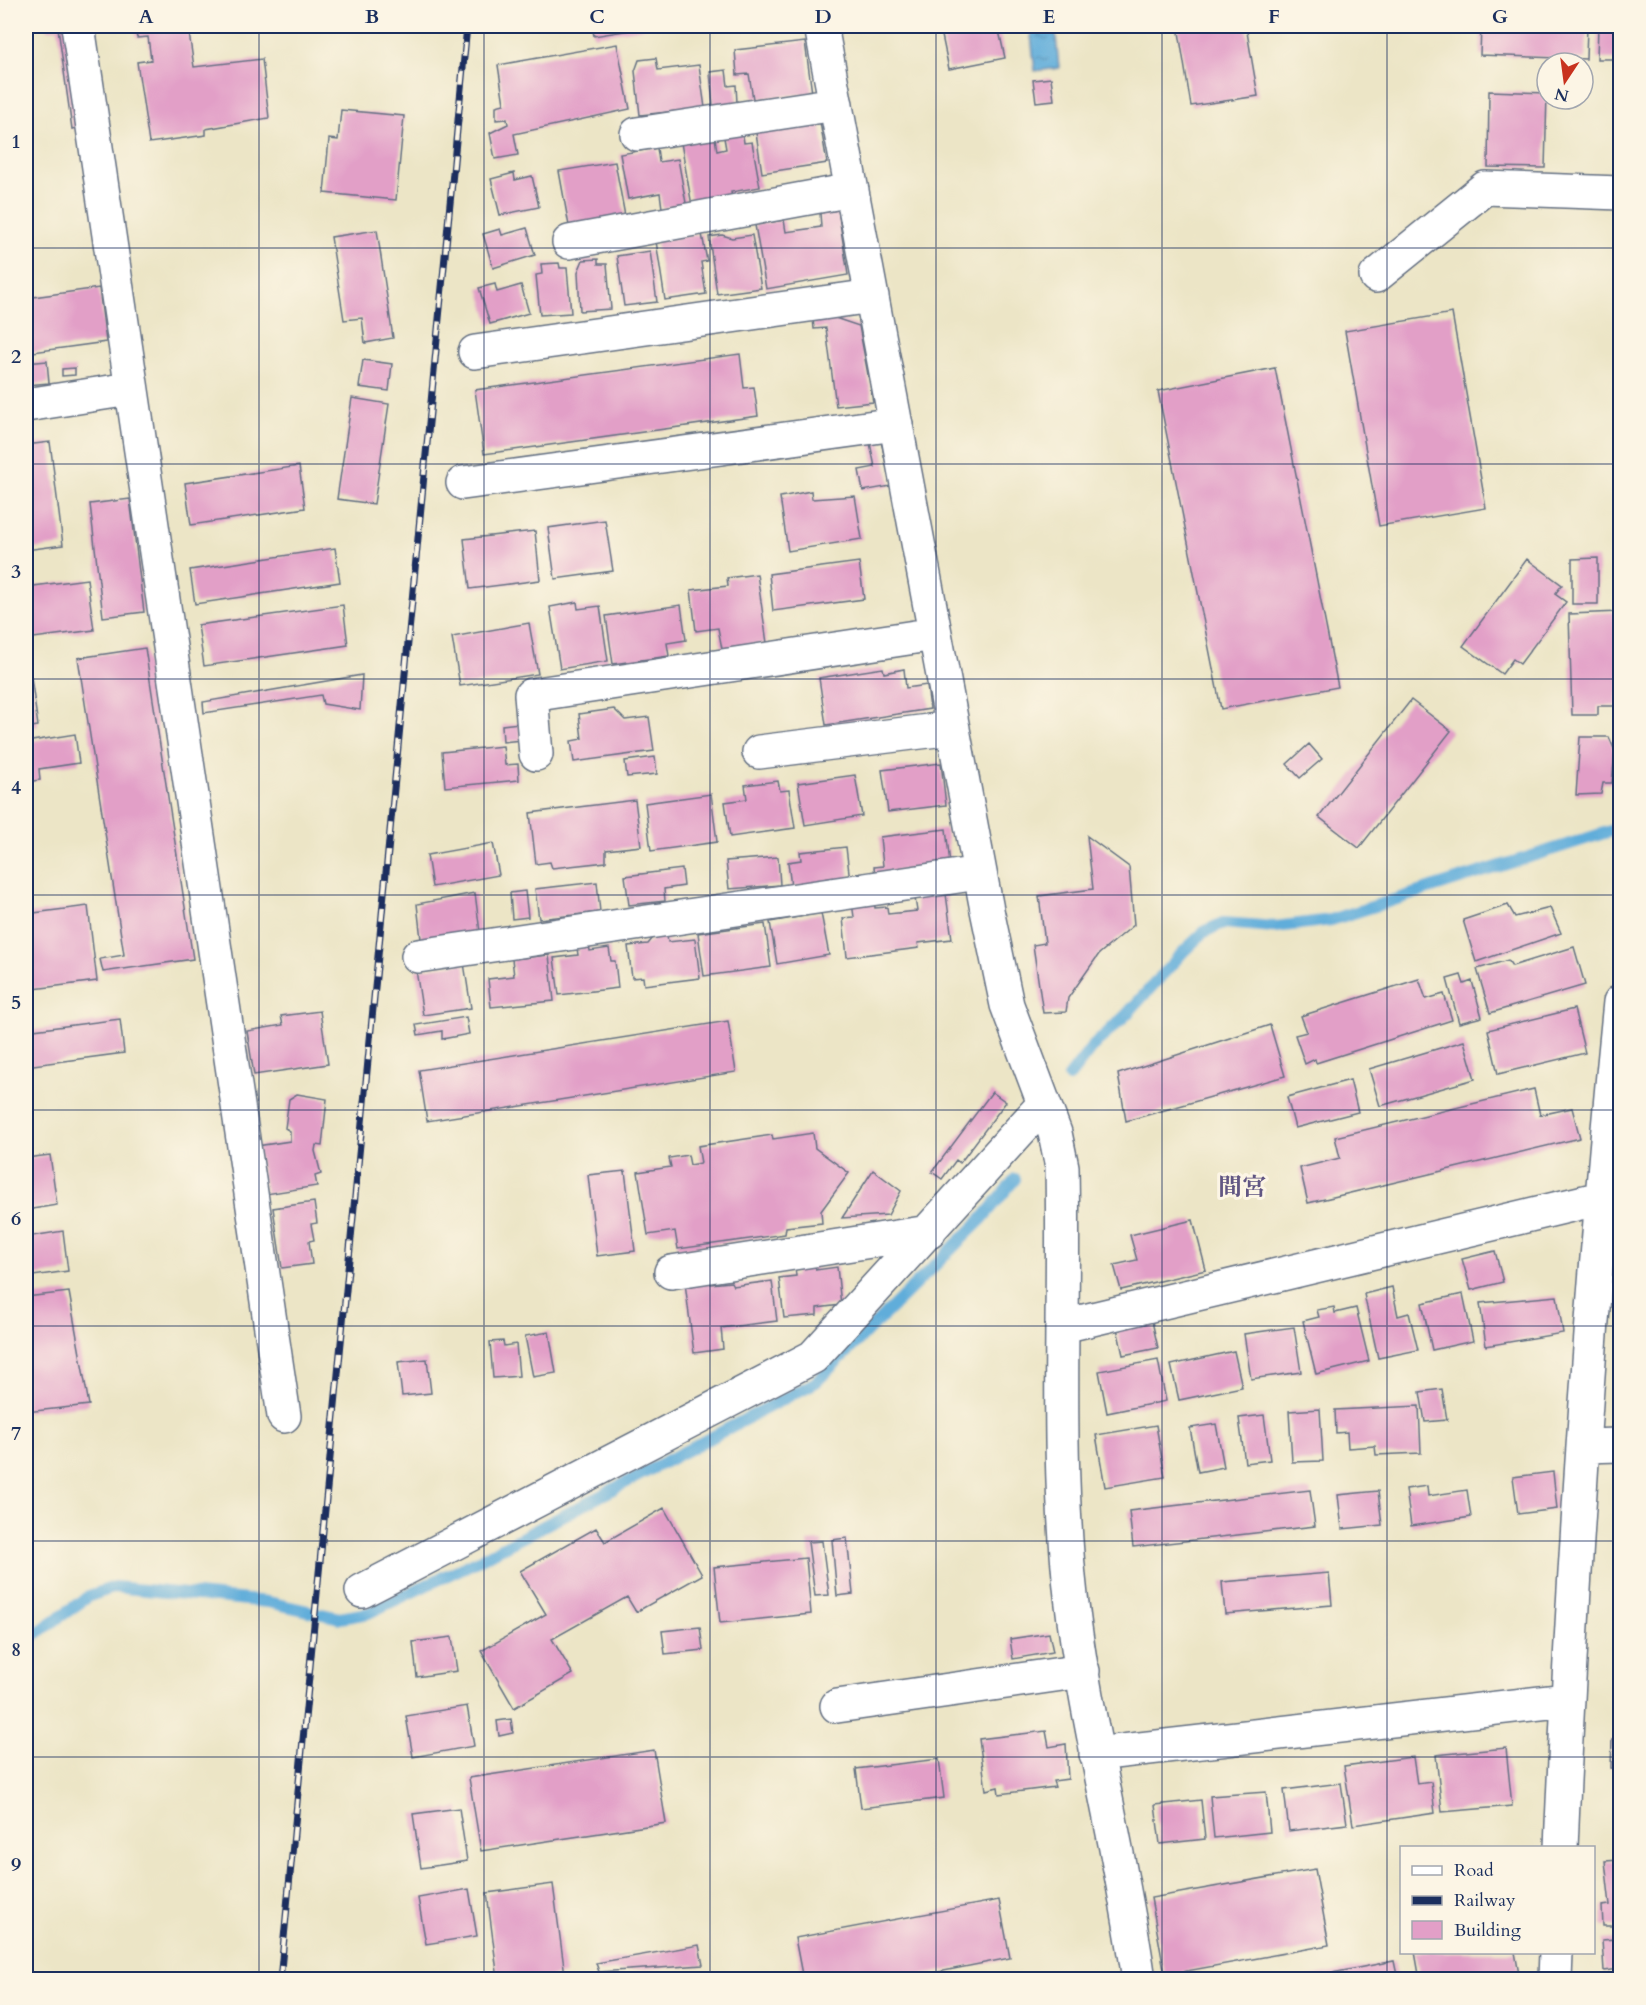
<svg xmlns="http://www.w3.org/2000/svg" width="1646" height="2005" font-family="Cardo,'Noto Serif JP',serif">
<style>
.water{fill:url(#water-ripples);stroke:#3e6e9c;stroke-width:1.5}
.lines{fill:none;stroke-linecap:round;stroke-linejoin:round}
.stream{stroke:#60adda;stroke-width:12}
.building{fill:#e29fc7}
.minor-casing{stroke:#646f82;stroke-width:36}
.minor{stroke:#fff;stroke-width:33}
.rail-casing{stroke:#1b2f5e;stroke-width:7}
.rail{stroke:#fcf5e5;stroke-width:4.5;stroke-dasharray:14;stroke-linecap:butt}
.grid{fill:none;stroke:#1b2f5e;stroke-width:1.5;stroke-opacity:0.55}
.labels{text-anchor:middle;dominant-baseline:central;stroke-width:6;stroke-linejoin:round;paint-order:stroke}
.quarter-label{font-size:24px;font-weight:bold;fill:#615683;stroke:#fcf5e5}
.neatline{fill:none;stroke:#1b2f5e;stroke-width:2}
.grid-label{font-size:20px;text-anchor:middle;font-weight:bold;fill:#1b2f5e}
</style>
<defs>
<pattern id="water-ripples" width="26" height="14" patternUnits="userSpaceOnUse" patternTransform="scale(1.5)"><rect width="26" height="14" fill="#60adda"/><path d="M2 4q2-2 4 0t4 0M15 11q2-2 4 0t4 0" fill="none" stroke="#4e8db4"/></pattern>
</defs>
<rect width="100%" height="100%" fill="#fcf5e5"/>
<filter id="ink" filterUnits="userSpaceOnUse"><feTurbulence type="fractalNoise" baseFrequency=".0167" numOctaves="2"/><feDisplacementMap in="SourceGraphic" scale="12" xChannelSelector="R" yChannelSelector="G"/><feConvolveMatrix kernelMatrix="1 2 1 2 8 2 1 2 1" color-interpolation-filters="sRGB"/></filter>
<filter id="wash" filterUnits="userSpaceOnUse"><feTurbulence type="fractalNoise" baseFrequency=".008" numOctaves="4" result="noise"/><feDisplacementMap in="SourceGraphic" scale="24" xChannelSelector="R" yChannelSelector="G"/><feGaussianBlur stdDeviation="1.35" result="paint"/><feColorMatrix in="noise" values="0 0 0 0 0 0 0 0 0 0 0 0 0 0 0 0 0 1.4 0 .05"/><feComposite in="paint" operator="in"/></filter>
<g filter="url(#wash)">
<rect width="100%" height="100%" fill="#ece5c6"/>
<path class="water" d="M1030 26H1055L1059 68 1035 71Z"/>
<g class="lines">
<path class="stream" d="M1069 1077 1092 1047 1126 1015 1183 952 1204 932 1223 923 1275 927 1331 920 1620 828
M26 1641 89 1596 115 1587 268 1602 340 1618 368 1613 479 1560 816 1382 982 1219 1015 1179"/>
</g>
<g id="blocks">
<path class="building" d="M46 26H68L82 127 72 129 58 28 47 30Z
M134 26H188L194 67 262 59 269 118 206 129V135L149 143 137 62 151 60 148 37 137 38Z
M592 26H648L649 27 594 36Z
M940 26H998L1005 58 949 69Z
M1178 26H1246L1258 96 1191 106Z
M1481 26H1587L1586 59 1480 55Z
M1598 26H1620V59H1597Z
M805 42 812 93 753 99 749 74 737 75 735 50Z
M617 44 630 109 514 134 518 155 495 159 490 133 508 124 507 119 496 120V106L504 104 498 65Z
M656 58 658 70 699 65 705 108 640 115 635 71 639 60Z
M726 70 728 86 736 85 737 103 713 106 710 72Z
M1051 78 1054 100 1036 102 1033 80Z
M1489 91 1547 93 1545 168 1488 167Z
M341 110 404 116 396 200 324 193 329 139 338 140Z
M819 116 827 163 762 173 755 126Z
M742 128 744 143 752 142 760 187 731 192 732 199 692 206 680 137 714 131 717 151 726 149 723 132Z
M657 148 659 162 678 159 686 203 662 208 660 193 628 199 620 154Z
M615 162 625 216 569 226 559 171Z
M514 173 515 180 532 176 539 207 500 215 491 179Z
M838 210 848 275 766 289 755 225 784 220 786 232 821 227 820 213Z
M527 228 535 255 493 268 483 234 500 229 502 235Z
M377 230 393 338 365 343 362 318 344 320 331 237Z
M702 234 707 261 701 262 706 294 665 300 656 241Z
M722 235 732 238 752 235 761 288 717 294 709 237Z
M650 251 657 302 624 306 617 256Z
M598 259V264H607L611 309 580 311 578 272 583 260Z
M559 263 560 268H567L571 313 540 315 536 275 542 274 541 264Z
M495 284 497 292 521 285 529 313 490 324 479 288Z
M99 288 106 342 26 353V298Z
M1452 313 1486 508 1379 526 1345 331Z
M829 316 859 326 873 402 836 406 826 328 814 329 813 318Z
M740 354 744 388 754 387 758 416 484 454 475 390Z
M363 360 392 364 389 391 359 387Z
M47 361 49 383 26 385V363Z
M75 368V375L62 376V369Z
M1275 368 1338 687 1221 709 1158 391Z
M352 398 389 404 374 504 337 499Z
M881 441 891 486 863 491 859 470 875 467 870 443Z
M50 442 63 545 26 550V445Z
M299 466 305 508 191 525 185 483Z
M811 491 812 499 855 496 862 539 788 551 780 497Z
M130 499 144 612 103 617 90 504Z
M605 520 613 571 555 579 548 528Z
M535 531 540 580 470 589 464 539Z
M335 548 340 582 195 604 190 570Z
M1598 558V604H1572V559Z
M1527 559 1562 585 1555 594 1566 602 1520 664 1513 659 1502 674 1463 646Z
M859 562 864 599 773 611 769 574Z
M757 574 767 643 722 649 718 628 696 631 691 590 728 586 727 578Z
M87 579 94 630 26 639V587Z
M577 602 578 609 600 606 608 661 560 669 550 607Z
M343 605 348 645 204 666 198 625Z
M681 605 686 640 667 643 669 656 613 664 606 616Z
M1620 612V692H1617V706H1598V715H1572L1569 614Z
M529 623 538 674 460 686 452 637Z
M145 648 193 959 103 972 100 959 124 955 78 658Z
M883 668 884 673 904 669 906 688 927 685 930 709 826 725 819 678Z
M362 675 360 710 323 704 321 695 204 713 203 702Z
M26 677H31L38 726 26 728Z
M1411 700 1451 731 1359 848 1319 817Z
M614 709 625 720 649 717 654 751 574 762 571 741 582 739 579 714Z
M519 723 521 740 503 742 502 725Z
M75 734 79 763 39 769 40 780 26 782V742Z
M1580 737H1609L1615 751 1612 783H1603L1601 794 1576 795Z
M1309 744 1322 759 1300 778 1287 764Z
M503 746 505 765 518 764 519 780 445 787 442 752Z
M655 757 657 774 627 777 625 761Z
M941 763 946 805 888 812 882 770Z
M855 775 862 816 805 825 798 783Z
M778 781 780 791 789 790 795 828 730 837 725 802 747 799 745 785Z
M711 794 717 842 651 851 645 803Z
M635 800 641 846 606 850V862L552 868 550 862 536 864 530 813Z
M946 829 950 864 875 874 874 867 883 866 880 837Z
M1087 836 1129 867 1134 925 1099 954 1068 998 1066 1012 1043 1013 1033 945 1045 943 1039 896 1093 889Z
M493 843 499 875 432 887 427 855Z
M846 847 850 881 791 887 788 862 801 860 800 852Z
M778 857 780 885 729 889 726 861Z
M682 869 684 886 664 889 665 901 629 905 625 876Z
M597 882 600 912 539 919 535 889Z
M525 891 528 917 512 919 510 893Z
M475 893 481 940 422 948 417 904Z
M946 894 952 939 918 943 919 948 847 957 843 918 854 917 852 903 874 901 875 908 887 907 888 914 917 911 915 898Z
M1508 905 1515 917 1550 908 1561 933 1476 962 1463 920Z
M88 906 97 981 26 990V914Z
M821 913 829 955 777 964 770 922Z
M765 924 771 967 704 976 698 933Z
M667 936 668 942 695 939 700 978 644 985 643 977 632 978 628 946 648 944 653 938Z
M589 946 590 951 609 948 611 961H615L618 988 559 995 554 958 578 955 577 948Z
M1574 947 1585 985 1490 1013 1477 969 1508 960 1512 966Z
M549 955 554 1001 491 1007 488 979 514 976 512 959Z
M464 963 471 1008 423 1015 416 970Z
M1461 975 1464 984 1472 981 1482 1017 1459 1023 1447 979Z
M1419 979 1426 999 1444 994 1452 1020 1316 1063 1315 1059 1305 1064 1295 1035 1307 1032 1301 1016Z
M1574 1009 1585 1053 1498 1074 1488 1030Z
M320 1011 328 1064 254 1075 247 1031 283 1025 281 1016Z
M466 1017 469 1034 442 1039V1031L418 1035 416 1025Z
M120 1019 124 1053 26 1066V1031Z
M728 1021 736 1072 427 1121 419 1070Z
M1270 1025 1285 1076 1126 1121 1118 1074Z
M1464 1041 1475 1079 1380 1106 1369 1069Z
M1350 1080 1358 1112 1295 1128 1287 1097Z
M1534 1089 1540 1115 1572 1108 1580 1138 1308 1203 1300 1168 1340 1158 1335 1137Z
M992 1092 1006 1102 960 1163 956 1160 942 1179 932 1172Z
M297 1094 327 1099 322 1146 316 1145 315 1151 321 1174 315 1176 317 1186 266 1194 257 1146 290 1141V1131L285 1128 289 1099Z
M813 1133 815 1148 849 1173 821 1211 822 1223 786 1227 785 1234 678 1249 675 1231 648 1235 638 1172 671 1167 669 1158 688 1155 690 1165 701 1163 698 1146 772 1135 773 1139Z
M50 1155 57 1205 26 1210V1158Z
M873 1170 901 1191 888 1215 842 1218Z
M625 1171 635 1251 597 1256 588 1175Z
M314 1202 317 1223 311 1224 314 1240 309 1241 312 1264 282 1268 273 1208Z
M1193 1220 1206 1270 1121 1290 1114 1265 1137 1260 1130 1235Z
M63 1231 68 1271 26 1277V1237Z
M1495 1251 1503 1282 1471 1290 1462 1259Z
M815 1264 816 1270 837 1267 841 1305 817 1308V1315L784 1318 779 1278 796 1276 795 1267Z
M710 1280 711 1284 731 1282 733 1286 772 1281 777 1321 721 1328 723 1349 694 1353 685 1283Z
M1392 1287 1398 1316 1409 1313 1418 1350 1378 1358 1364 1294Z
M69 1292 89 1405 26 1412V1297Z
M1463 1294 1473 1341 1432 1350 1422 1303Z
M1557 1296 1563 1333 1486 1346 1480 1303Z
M1334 1307 1335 1313 1356 1308 1369 1361 1316 1374 1303 1321 1319 1317 1317 1310Z
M1152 1321 1158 1348 1123 1355 1117 1328Z
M1294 1327 1301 1372 1251 1379 1244 1334Z
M549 1332 556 1373 533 1377 525 1336Z
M503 1341 504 1346 516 1344 519 1376 493 1378 490 1342Z
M1234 1351 1242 1387 1179 1400 1171 1365Z
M427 1359 431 1393 402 1396 398 1362Z
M1158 1360 1166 1401 1107 1413 1099 1371Z
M1442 1389 1447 1420 1425 1422 1420 1392Z
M1419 1406 1421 1453 1376 1455 1375 1446 1348 1448 1347 1432 1336 1433 1335 1410Z
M1320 1409 1323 1461 1292 1462 1289 1411Z
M1264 1415 1270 1460 1245 1463 1239 1418Z
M1216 1424 1224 1467 1198 1472 1190 1428Z
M1156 1425 1165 1477 1105 1487 1096 1435Z
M1553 1472 1557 1509 1518 1514 1513 1477Z
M1427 1486 1428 1496 1467 1490 1471 1517 1411 1526 1406 1489Z
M1310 1490 1315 1526 1133 1547 1129 1511Z
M1378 1491 1382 1525 1342 1529 1338 1495Z
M664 1508 702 1575 636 1612 627 1597 552 1639 573 1674 514 1708 481 1651 546 1614 520 1571 596 1528 605 1542Z
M847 1538 853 1594 837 1596 832 1540Z
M822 1541 829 1595 815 1596 808 1542Z
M806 1558 811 1614 720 1623 714 1567Z
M1329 1573 1332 1605 1225 1614 1222 1582Z
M700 1627 703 1650 665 1654 662 1631Z
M1049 1633 1053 1652 1013 1659 1010 1639Z
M452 1637 457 1671 417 1677 413 1642Z
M467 1706 474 1746 413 1757 406 1716Z
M511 1719 513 1733 499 1736 497 1721Z
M1619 1729 1620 1769 1611 1768 1612 1740 1618 1739Z
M1046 1731 1049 1747 1066 1744 1068 1779 1053 1781 1055 1787 999 1794 998 1787 986 1790 979 1739Z
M1506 1748 1512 1806 1442 1812 1436 1755Z
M654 1750 666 1823 481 1851 469 1778Z
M1413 1757 1417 1784 1431 1782 1435 1813 1353 1825 1344 1766Z
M939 1759 944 1798 861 1808 856 1769Z
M1341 1783 1347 1824 1289 1831 1284 1790Z
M1266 1792 1270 1832 1214 1838 1210 1796Z
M1201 1800 1205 1839 1160 1844 1155 1805Z
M459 1808 467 1861 421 1868 413 1814Z
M1620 1860V1969L1604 1971 1602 1940 1616 1939 1615 1926H1603L1602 1906 1610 1905 1605 1861Z
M1315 1869 1329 1945 1165 1975 1151 1898Z
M553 1884 565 1975 528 1980H498L487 1893Z
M469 1889 477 1936 426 1944 418 1898Z
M999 1900 1010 1958 898 1980H803L795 1938Z
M699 1945 703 1965 599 1972 596 1963Z
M1415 1952H1515L1520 1980H1420Z
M1394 1961 1398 1980H1306V1978Z
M740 1974 741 1980H713V1978Z"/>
</g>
</g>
<g filter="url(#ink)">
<use href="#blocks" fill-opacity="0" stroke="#646f82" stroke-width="1.5"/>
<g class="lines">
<g class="minor-casing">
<path id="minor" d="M78 26 284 1416
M821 26 987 910 1007 1005 1055 1133 1062 1167C1065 1310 1055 1454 1071 1596 1086 1725 1121 1851 1139 1980
M637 134 836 104
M569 242 852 190
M1376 276 1485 188 1620 193
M475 352 872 296
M26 405 130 389
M463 483 896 424
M759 752 953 728
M536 754 531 695 935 634
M418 956 979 873
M671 1272 929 1232
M1063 1326 1601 1198
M1584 1446 1620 1445
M362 1591 813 1357 1044 1104
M837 1706 1083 1671
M1096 1754 1567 1700
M1561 1848C1573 1565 1592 1283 1620 1002
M1555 1980 1556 1952"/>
</g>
<use href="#minor" class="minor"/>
<g class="rail-casing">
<path id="rail" d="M280 1980 467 26"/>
</g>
<use href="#rail" class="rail"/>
</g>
</g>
<path class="grid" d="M259 26V1980M484 26V1980M710 26V1980M936 26V1980M1162 26V1980M1387 26V1980M26 248H1620M26 464H1620M26 679H1620M26 895H1620M26 1110H1620M26 1326H1620M26 1541H1620M26 1757H1620"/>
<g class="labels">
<g class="quarter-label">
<text x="1242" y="1187">間宮</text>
</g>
</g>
<rect width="1646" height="2005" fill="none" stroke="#fcf5e5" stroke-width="66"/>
<rect x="1400" y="1846" width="195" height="108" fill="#fcf5e5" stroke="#a2a6af" stroke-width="1.5"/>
<rect x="1412" y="1866" width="30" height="9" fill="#ffffff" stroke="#a2a6af" stroke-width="1.5"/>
<text x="1454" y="1876" font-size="18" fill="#1b2f5e">Road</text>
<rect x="1412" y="1896" width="30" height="9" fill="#1b2f5e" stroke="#a2a6af" stroke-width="1.5"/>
<text x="1454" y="1906" font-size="18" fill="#1b2f5e">Railway</text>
<rect x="1412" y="1921" width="30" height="18" fill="#e29fc7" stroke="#a2a6af" stroke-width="1.5"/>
<text x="1454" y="1936" font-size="18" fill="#1b2f5e">Building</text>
<g transform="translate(1565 81) rotate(193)"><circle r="28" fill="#fcf5e5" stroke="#a2a6af" stroke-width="1.5"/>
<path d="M0-4.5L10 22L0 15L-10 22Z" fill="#c8321e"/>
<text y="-9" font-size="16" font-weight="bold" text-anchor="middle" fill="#1b2f5e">N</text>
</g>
<rect x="33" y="33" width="1580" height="1939" class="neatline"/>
<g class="grid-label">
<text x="146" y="23">A</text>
<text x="372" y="23">B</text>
<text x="597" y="23">C</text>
<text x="823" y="23">D</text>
<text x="1049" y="23">E</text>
<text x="1274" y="23">F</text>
<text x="1500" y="23">G</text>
<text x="16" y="148">1</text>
<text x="16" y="363">2</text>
<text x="16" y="578">3</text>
<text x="16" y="794">4</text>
<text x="16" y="1009">5</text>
<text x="16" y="1225">6</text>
<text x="16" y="1440">7</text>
<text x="16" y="1656">8</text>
<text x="16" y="1871">9</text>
</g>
</svg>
